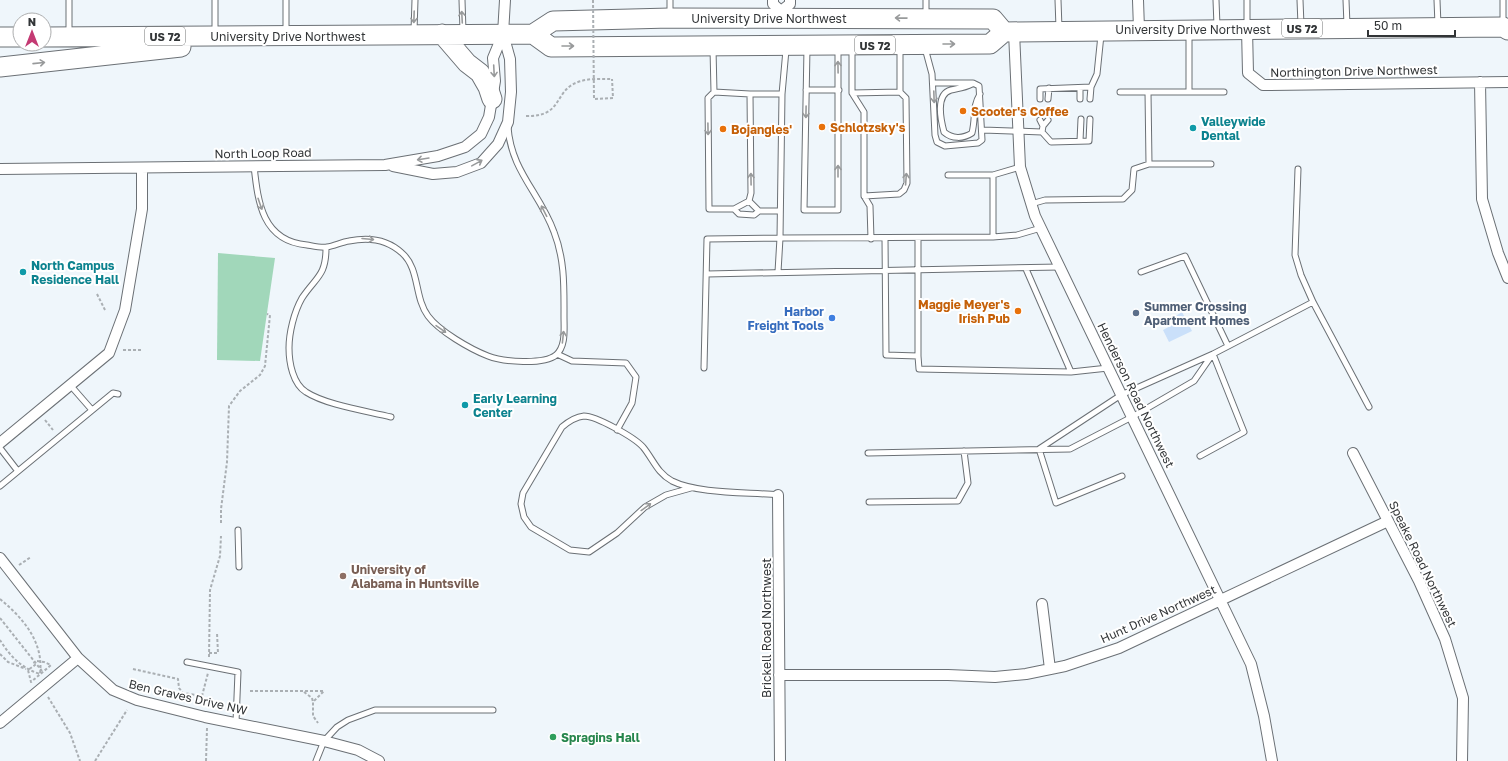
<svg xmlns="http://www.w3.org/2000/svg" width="1508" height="761" font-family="'Golos Text',sans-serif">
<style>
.green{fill:#a1d7ba}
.water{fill:#cae0fa}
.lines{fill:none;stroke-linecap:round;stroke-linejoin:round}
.lane-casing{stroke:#6b7075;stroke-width:7}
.street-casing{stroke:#6b7075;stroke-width:12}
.highway-casing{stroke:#6b7075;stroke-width:21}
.path{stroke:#aaafb3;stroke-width:2;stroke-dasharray:3 2;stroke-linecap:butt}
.lane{stroke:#fff;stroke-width:5}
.street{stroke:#fff;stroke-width:10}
.highway{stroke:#fff;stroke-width:19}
.path-bridge{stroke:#aaafb3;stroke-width:2;stroke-dasharray:3 2;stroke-linecap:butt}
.oneway{stroke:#989a9b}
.food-dot{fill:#e8710a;stroke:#fff;stroke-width:1.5}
.culture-dot{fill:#0f9aa8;stroke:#fff;stroke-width:1.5}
.service-dot{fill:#5c6f8a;stroke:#fff;stroke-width:1.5}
.shop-dot{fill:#3f7fe0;stroke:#fff;stroke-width:1.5}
.education-dot{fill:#8d6e63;stroke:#fff;stroke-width:1.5}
.leisure-dot{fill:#2e9e5b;stroke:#fff;stroke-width:1.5}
.labels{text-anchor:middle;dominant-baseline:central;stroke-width:4;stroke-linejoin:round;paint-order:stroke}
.shield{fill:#fff;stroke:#707273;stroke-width:1}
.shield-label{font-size:11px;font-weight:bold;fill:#323537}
.street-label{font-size:12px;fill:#323537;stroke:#fff}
.food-label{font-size:12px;font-weight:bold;fill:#c56008;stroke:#fff;text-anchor:start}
.culture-label{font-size:12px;font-weight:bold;fill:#0d838f;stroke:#fff;text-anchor:start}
.service-label{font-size:12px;font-weight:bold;fill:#4e5e75;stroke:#fff;text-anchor:start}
.shop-label{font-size:12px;font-weight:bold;fill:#366cbe;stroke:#fff;text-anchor:end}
.education-label{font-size:12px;font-weight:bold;fill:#785e54;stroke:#fff;text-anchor:start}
.leisure-label{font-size:12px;font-weight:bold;fill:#27864d;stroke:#fff;text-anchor:start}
</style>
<rect width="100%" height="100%" fill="#eff6fb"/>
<path class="green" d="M218 253 275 258 260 361 217 360Z"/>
<path class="water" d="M1182 312 1192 331 1169 342 1163 330 1176 323 1174 317Z"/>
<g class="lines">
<g class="lane-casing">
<path id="lane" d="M69 0V33
M215 0V33
M286 0V33
M462 0 463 31
M670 0V15
M926 0V16
M1058 0 1059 28
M1216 0 1217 26
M1247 0V26
M1300 0 1301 25
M1346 0 1347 25
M1437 0 1438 25
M1503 24V0
M414 31 415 0
M807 48 804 210H838V49
M852 48V93L864 112V196L870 206 871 239
M925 48 932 74 935 135 937 142 945 146 978 143 982 140 979 86 973 83H933
M713 49 714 92 708 98 709 209H734L749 201 751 193 750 94 714 92
M786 50 782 94 780 238 993 237 1017 235 1041 228
M972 84C964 88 960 88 951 90 935 94 941 121 944 132 952 139 963 139 972 133 976 117 972 107 980 94
M1080 88V99
M806 90H839
M1120 92H1189V34
M1148 92 1149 164H1211
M1189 92H1224
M852 93 900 92
M750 94H782
M1040 99V89L1091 87
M1048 99 1049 88
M1090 99 1091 87 1097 74 1101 35
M1040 120 1043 126 1042 132
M1043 126 1048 120
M983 130 1042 132 1051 142 1089 141 1090 119
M1080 141 1081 119
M254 166C258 202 262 241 307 245 313 246 321 248 327 247 334 246 342 242 349 241 368 237 387 239 402 253 420 269 414 297 428 316 439 331 470 349 488 356 503 362 544 365 556 355 566 346 564 330 564 317 564 288 565 260 554 232 540 193 511 171 508 127
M1298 169 1295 255 1301 275 1313 302 1369 407
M948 175H993
M864 196 899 194 904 190 907 183 906 98 900 92V47
M749 201 759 211
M1031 204 1045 200 1123 199 1132 190 1134 169 1149 164
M734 209 739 214 754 215 759 211H780
M993 237V175L1020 167
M885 238 886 355 918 356V238
M326 248C326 276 316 277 302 298 294 312 289 333 289 348 289 363 293 384 306 392 326 405 367 411 391 417
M1026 269 1071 372 1108 368
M1141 272 1185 256 1228 346
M707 274 1060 267
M557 354 572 361 626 363 636 377 632 403 617 430
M918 356 919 369 1071 372
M704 368 707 239 780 238 778 272
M71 386 92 410
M0 448 17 470
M868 453 1070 449 1132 417 1194 381 1212 355
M1200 456 1244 432 1213 354
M1122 476 1056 503 1039 449 1121 395 1213 354 1313 302
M0 486 113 393 118 394
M691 488 666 495 645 507 617 533 589 552 570 550 531 527 524 517 521 504 523 493 562 427C569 421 575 417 584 416 596 416 634 437 643 447 653 459 657 473 672 481 698 494 748 492 778 495
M869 502 958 501 968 483 964 451
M238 530 239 567
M187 662 238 672 236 722
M316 761 324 741 337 727 348 720 375 710H493"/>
</g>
<g class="street-casing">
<path id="street" d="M773 0V4L781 11
M1138 0 1139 29
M781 18V11L790 4V0
M1247 29 1248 73 1263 85 1508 82
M1014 32 1020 167 1035 216 1251 664 1264 716 1272 761
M1480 82 1482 199 1498 253 1508 278
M393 166 433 174 457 172 481 163 498 144 508 122 511 92 510 59 503 34 505 0
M0 169 385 165 438 156 465 147 481 134 489 117 495 81 493 58 503 34
M0 443 109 353 125 310 142 209V168
M1353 453 1419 581 1445 639 1463 698 1462 761
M778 495 780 761
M0 558 78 658 113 690 137 700 205 717 324 741 358 750 379 761
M1042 604 1050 669
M779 675H948L995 677 1026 674 1065 666 1119 648 1388 521
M0 723 78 658"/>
</g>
<g class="highway-casing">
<path id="highway" d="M442 34 467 63 480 73 488 87 492 99
M533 34 551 47 990 44 1004 32 1503 27 1508 30
M0 37H20
M44 37 533 34 553 21 670 18 993 19 1004 32
M0 67 181 47"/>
</g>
<path class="path" d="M526 116C564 117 553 91 578 82 589 78 601 79 612 79
M97 294 105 310
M123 350H143
M45 420 53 430
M221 523V509L227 462 229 406 240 391 260 375 265 366 270 315 267 314
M19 565 31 557
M0 599C23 618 44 642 40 674 21 668 10 656 0 640
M0 618 42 671
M209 653H218L217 633
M0 654 8 662 26 669
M209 657 210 590 220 556 221 536
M37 661 44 662 51 665 31 682 28 670 35 665 33 663Z
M133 669 178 679 179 688 183 693 202 696
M250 691H324L313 702V716L318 723
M304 692 312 698 313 702
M48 697 70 733 80 761
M203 701 202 696 208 673
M95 761 127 710
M206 761 207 728"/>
<use href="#lane" class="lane"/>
<use href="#street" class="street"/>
<use href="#highway" class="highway"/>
<path class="path-bridge" d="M593 0 594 99 613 98 612 79"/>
</g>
<defs><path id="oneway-shaft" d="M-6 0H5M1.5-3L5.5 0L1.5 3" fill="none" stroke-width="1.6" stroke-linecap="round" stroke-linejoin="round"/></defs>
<g class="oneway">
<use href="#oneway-shaft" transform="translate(414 17) rotate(92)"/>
<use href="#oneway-shaft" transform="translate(462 17) rotate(-93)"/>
<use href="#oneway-shaft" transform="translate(901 18) rotate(-179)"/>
<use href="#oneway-shaft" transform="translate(949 44)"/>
<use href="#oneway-shaft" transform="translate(568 46)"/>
<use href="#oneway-shaft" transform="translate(39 63) rotate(-6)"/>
<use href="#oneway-shaft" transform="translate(838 67) rotate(-91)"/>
<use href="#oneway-shaft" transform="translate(494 71) rotate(87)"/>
<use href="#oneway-shaft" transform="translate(934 97) rotate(88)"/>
<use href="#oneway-shaft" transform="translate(806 112) rotate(91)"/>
<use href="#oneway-shaft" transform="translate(708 129) rotate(89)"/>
<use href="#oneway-shaft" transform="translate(423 159) rotate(171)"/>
<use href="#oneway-shaft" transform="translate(477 163) rotate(-29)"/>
<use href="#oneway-shaft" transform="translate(838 171) rotate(-90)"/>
<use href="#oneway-shaft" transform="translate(751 179) rotate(-91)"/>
<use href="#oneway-shaft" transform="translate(906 179) rotate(-86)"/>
<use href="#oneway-shaft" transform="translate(260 204) rotate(71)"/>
<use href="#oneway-shaft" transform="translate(544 211) rotate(-117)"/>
<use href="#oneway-shaft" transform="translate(368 239) rotate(5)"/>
<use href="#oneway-shaft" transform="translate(441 329) rotate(35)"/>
<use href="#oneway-shaft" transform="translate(563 337) rotate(-84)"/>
<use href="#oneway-shaft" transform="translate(646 507) rotate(-36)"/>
</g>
<g class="food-dot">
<circle cx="963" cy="111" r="4"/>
<circle cx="822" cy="127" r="4"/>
<circle cx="723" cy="129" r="4"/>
<circle cx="1018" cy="311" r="4"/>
</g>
<g class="culture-dot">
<circle cx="1193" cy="128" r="4"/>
<circle cx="23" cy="272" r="4"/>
<circle cx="465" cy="405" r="4"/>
</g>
<circle class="service-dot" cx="1136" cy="313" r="4"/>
<circle class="shop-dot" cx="832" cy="318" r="4"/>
<circle class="education-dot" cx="343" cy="576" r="4"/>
<circle class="leisure-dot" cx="553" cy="737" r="4"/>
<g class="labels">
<g class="shield">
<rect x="1282" y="19" width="40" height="18" rx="3"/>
<rect x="145" y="27" width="40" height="18" rx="3"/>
<rect x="855" y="36" width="40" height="18" rx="3"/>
</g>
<g class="shield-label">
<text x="1302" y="28">US 72</text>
<text x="165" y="36">US 72</text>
<text x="875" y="45">US 72</text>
</g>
<g class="street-label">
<text x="769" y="18">University Drive Northwest</text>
<text x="1193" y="29">University Drive Northwest</text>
<text x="288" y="36">University Drive Northwest</text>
<text transform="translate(1354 71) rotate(-1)">Northington Drive Northwest</text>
<text transform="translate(263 153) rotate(-1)">North Loop Road</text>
<text transform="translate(1136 395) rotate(64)">Henderson Road Northwest</text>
<text transform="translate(1423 564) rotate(64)">Speake Road Northwest</text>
<text transform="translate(1158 614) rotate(-24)">Hunt Drive Northwest</text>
<text transform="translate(766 628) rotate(-90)">Brickell Road Northwest</text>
<text transform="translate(188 697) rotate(13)">Ben Graves Drive NW</text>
</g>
<g class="food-label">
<text x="971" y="111">Scooter's Coffee</text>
<text x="830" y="127">Schlotzsky's</text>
<text x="731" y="129">Bojangles'</text>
<text x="1010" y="304" text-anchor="end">Maggie Meyer's<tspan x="1010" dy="14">Irish Pub</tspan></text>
</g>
<g class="culture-label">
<text x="1201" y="121">Valleywide<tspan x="1201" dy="14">Dental</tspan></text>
<text x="31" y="265">North Campus<tspan x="31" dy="14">Residence Hall</tspan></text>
<text x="473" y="398">Early Learning<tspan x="473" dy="14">Center</tspan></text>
</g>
<g class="service-label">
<text x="1144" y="306">Summer Crossing<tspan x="1144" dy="14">Apartment Homes</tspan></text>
</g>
<g class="shop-label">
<text x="824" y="311">Harbor<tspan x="824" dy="14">Freight Tools</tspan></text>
</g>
<g class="education-label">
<text x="351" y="569">University of<tspan x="351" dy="14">Alabama in Huntsville</tspan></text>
</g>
<g class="leisure-label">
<text x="561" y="737">Spragins Hall</text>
</g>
</g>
<g transform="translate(32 32)"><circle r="19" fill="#ffffff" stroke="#adaeaf"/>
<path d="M0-3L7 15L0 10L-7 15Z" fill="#c43a73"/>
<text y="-6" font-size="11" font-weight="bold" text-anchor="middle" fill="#323537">N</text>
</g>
<path d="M1368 30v6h87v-6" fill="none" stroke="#323537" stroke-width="2"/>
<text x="1374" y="30" font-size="12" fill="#323537" stroke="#ffffff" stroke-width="3" paint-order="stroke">50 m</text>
</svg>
